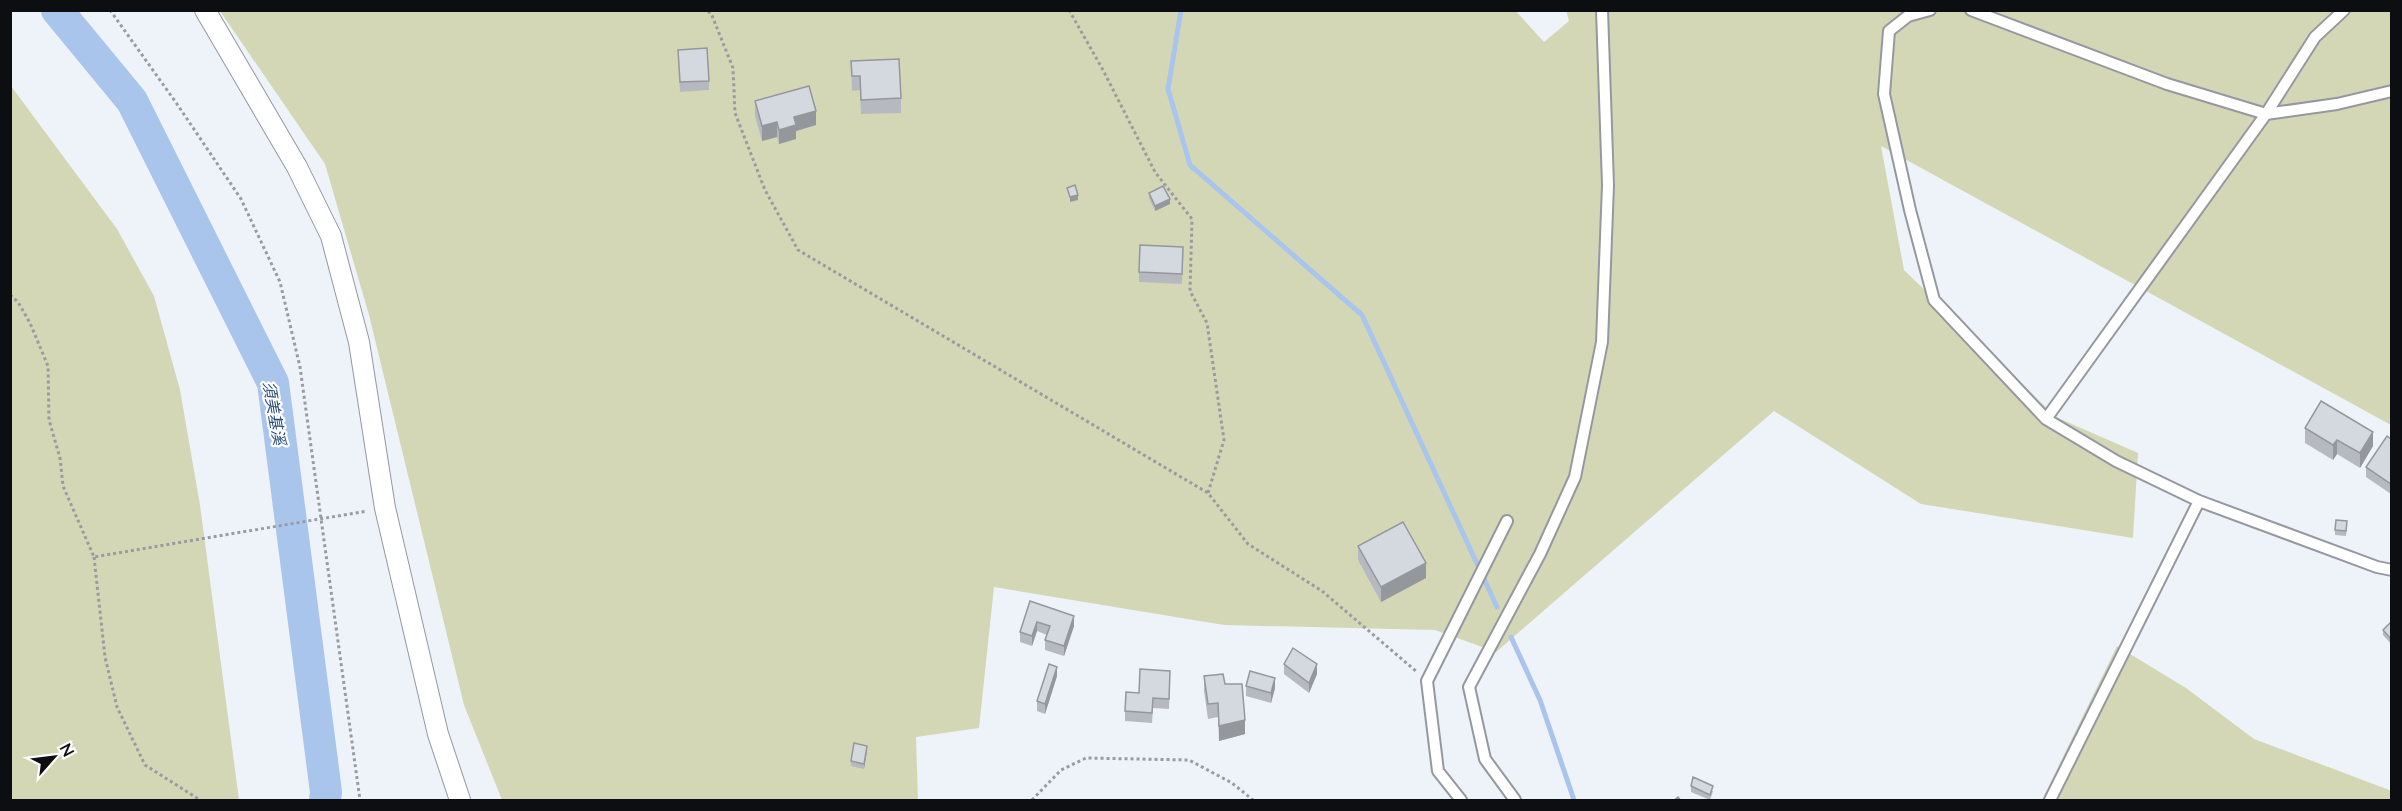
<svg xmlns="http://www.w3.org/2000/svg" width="2402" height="811" font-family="Lato,'Noto Sans TC',sans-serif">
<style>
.green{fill:#d4d7b6}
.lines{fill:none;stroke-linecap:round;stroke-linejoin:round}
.stream{stroke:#aac5eb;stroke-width:5}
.river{stroke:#aac5eb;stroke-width:32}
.lane-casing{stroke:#95989f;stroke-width:14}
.street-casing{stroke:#95989f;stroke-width:22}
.path{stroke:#999ba1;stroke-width:3;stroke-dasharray:3 3;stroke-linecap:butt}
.lane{stroke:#fff;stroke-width:10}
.street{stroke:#fff;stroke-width:20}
.wall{fill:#b6bac0}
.shaded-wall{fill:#94979c}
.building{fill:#d4d8df;stroke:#94979c;stroke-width:1.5}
.labels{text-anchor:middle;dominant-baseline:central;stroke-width:4.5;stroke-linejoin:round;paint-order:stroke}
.water-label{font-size:16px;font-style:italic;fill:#294c7d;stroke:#fff}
</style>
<rect width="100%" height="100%" fill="#eef2f9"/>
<path class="green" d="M1515 10 1544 42 1569 21 1566 10 2391 11V425L1881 146 1904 270 2056 417 2138 453 2133 538 1921 504 1774 411 1496 652 1435 630 1224 625 994 587 979 728 916 737 918 800H502L464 705 369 315 325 164 220 11Z
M11 86 117 229 154 296 180 390 200 505 239 800H11Z
M2117 646 2186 688 2254 739 2392 791 2391 800H2042Z"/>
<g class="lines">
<path class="stream" d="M1181 10 1168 89 1190 165 1362 315 1497 607
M1511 637 1540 700 1574 800"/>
<path class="river" d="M57 10 132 101 273 383 326 792 325 800"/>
<g class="lane-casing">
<path id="lane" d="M1930 10 1908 16 1889 31 1884 94 1910 210 1934 300 2046 419 2116 461 2199 501 2377 567 2392 570
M1971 10 2167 84 2266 114 2315 37 2344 10
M2046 419 2266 114 2337 104 2392 91
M1461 800 1438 771 1427 681 1507 521
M1515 800 1485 759 1469 687 1540 554 1575 477 1602 342 1608 185 1602 10
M2050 800 2199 501"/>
</g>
<g class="street-casing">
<path id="street" d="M205 10 297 167 331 236 359 342 385 508 438 734 460 800"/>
</g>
<path class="path" d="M110 10 177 104 241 199 280 282 300 367 360 800
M702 10 711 13 733 68 735 113 765 190 798 250 1208 493 1248 544 1322 591 1417 672
M1069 10 1103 70 1155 172 1192 219 1190 291 1207 323 1224 440 1208 493
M10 295 18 302 30 323 48 366 49 420 60 458 63 486 94 557 367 511
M94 557 105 657 117 707 145 765 200 800
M1032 800 1061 770 1086 758 1189 760 1232 783 1253 800"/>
<use href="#lane" class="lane"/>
<use href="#street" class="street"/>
</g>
<path class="wall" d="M678 50 709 81V90L680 92Z
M851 61 901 98V113L861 114 860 90 852 91Z
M755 101 816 125 796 131V139L779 144 777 137 762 141 755 116Z
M1149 193 1170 204 1155 211 1149 198Z
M1183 247 1182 284 1139 282V272Z
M2305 428 2373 446 2360 468 2337 454 2333 460 2305 443Z
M2391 439V494L2366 477V467Z
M2347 526 2346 536 2335 535V530Z
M1358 546 1426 578 1381 602 1358 560Z
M1030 601 1074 626 1064 656 1045 650V640L1047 635 1037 631 1032 646 1020 642V632Z
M2391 622V644L2383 635V630Z
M1284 664 1317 674 1309 693 1284 674Z
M1057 676 1045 714 1037 711V701Z
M1204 676 1225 684 1245 734 1219 741 1218 717 1208 719 1204 691Z
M1170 681 1169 709 1153 708 1152 723 1125 721V711L1139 693Z
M1246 686 1275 688 1271 703 1246 696Z
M867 751 864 769 851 766V761Z
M1691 786 1713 791 1710 800 1691 792Z"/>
<path class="shaded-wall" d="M816 111V125L796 131V139L779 144V130L794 117Z
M777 122V137L762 141V126Z
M1078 195V200L1070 202V197Z
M1170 199V204L1155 211V206Z
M2373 432V446L2360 468V453Z
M2337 440V454L2333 460V445Z
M1426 563V578L1381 602V587Z
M1074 616V626L1064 656V646Z
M1037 622V631L1032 646V636Z
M1317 664V674L1309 693V683Z
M1057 667V676L1045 714V704Z
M1275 678V688L1271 703V693Z
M1245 720V734L1219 741V726Z
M867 746V751L864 769V764Z"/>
<path class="building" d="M707 48 709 81 680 82 678 50Z
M899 59 901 98 861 100 860 76H852L851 61Z
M809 86 816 111 794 117 796 125 779 130 777 122 762 126 755 101Z
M1075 185 1078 195 1070 197 1067 188Z
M1163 186 1170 199 1155 206 1149 193Z
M1140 245 1183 247 1182 274 1139 272Z
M2321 401 2373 432 2360 453 2337 440 2333 445 2305 428Z
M2387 436 2391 439V484L2366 467Z
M2336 520 2347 521 2346 531 2335 530Z
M1403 522 1426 563 1381 587 1358 546Z
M1030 601 1074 616 1064 646 1045 640 1050 626 1037 622 1032 636 1020 632Z
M2391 622V639L2383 630Z
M1293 648 1317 664 1309 683 1284 664Z
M1049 664 1057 667 1045 704 1037 701Z
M1140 669 1170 671 1169 699 1153 698 1152 713 1125 711 1126 692 1139 693Z
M1250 671 1275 678 1271 693 1246 686Z
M1223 674 1225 684H1242L1245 720 1219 726 1218 703 1208 704 1204 676Z
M854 743 867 746 864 764 851 761Z
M1693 777 1713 786 1710 795 1691 786Z
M1678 797 1681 801H1673Z"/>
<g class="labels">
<g class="water-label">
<text transform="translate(275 413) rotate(80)">須美基溪</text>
</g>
</g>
<rect width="2402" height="811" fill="none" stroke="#0d0e11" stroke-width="24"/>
<g transform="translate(54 757) rotate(62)" stroke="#ffffff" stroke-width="4.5" paint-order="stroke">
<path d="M0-4.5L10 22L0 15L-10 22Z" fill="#0d0e11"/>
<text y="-9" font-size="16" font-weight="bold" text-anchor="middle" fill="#0d0e11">N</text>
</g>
</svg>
